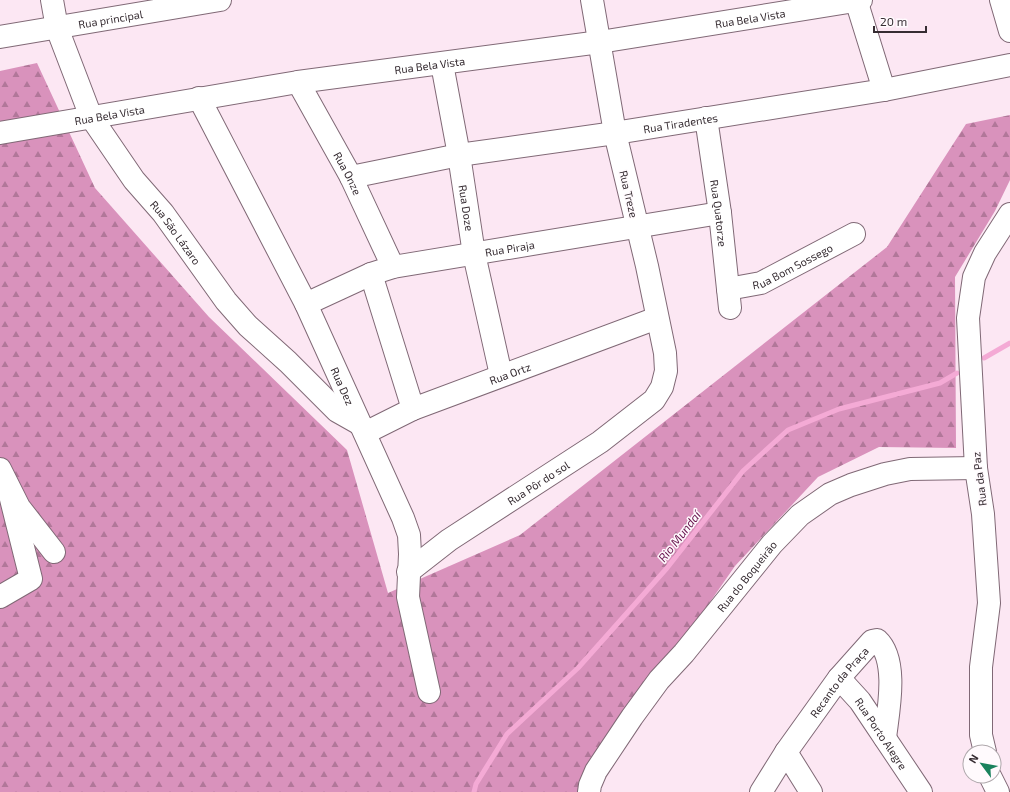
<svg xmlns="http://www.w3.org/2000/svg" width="1010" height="792" font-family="'Exo 2',sans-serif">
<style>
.forest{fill:url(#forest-firs)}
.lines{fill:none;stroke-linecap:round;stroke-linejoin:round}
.stream{stroke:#f4aad5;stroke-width:5}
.minor-casing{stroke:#806976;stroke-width:24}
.minor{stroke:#fff;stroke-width:22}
.labels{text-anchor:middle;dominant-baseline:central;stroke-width:3;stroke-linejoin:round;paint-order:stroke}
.street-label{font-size:11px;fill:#362c32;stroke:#fffafd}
.water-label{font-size:12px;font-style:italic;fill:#6a1750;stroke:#fffafd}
</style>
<defs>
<pattern id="forest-firs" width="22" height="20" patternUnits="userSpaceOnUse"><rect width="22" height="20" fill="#d992bc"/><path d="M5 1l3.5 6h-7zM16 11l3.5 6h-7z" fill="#b17799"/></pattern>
</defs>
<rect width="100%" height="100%" fill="#fce7f3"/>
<path class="forest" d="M37 63 95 188 209 317 347 450 388 593 520 535 887 247 966 124 1010 115V180L995 211 955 277 956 448 879 447 818 477 735 566 578 792H0V71Z"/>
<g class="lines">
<path class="stream" d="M984 358 1010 343
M474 792 476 784 507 734 578 668 667 568 743 471 788 430 839 409 940 383 957 373"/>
<g class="minor-casing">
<g id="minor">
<path id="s1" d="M52 0 57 28 91 117 134 180 163 213 226 301 248 326 288 362 337 411 360 424"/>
<path d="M856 0 884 90"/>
<path d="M1001 0 1010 31"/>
<path id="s2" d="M0 37 220 0"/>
<path id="s3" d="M442 64 459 155 474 254 501 375"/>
<path id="s4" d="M298 82 351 177 393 267"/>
<path id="s5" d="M199 98 306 304 403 518 409 535 410 554 408 597 429 692"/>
<path id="s6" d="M706 118 720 213 730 308"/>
<path id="s7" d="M0 133 298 82 600 42 861 0"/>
<path id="s8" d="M351 177 459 155 615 133 884 90 1010 65"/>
<path d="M371 274 413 409"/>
<path id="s9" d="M728 289 761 283 854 234"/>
<path id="s10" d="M306 304 371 274 393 267 720 213"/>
<path id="s11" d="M365 433 413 409 657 318"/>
<path d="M0 469 19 507 54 552"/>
<path id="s12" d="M408 572 449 540 600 442 654 400 662 387 666 371 665 353 647 266 615 133 592 0"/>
<path d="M0 597 31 579 8 487"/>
<path id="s13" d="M839 678 860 701 921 792"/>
<path d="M786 752 811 792"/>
<path d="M985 752 981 735V667L989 603 983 514 976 468 968 318 974 277 985 253 1010 214"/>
<path d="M990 776 998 792"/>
<path id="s14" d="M589 792 590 785 596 771 632 717 659 680 684 653 772 544 800 515 830 494 851 485 885 474 910 469 976 468"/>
<path id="s15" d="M761 792 786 752 839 678 872 641 877 640C899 660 888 712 885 738"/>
</g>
</g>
<use href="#minor" class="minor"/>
</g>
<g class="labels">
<g class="street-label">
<text stroke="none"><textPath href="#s7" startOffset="759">Rua Bela Vista</textPath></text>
<text stroke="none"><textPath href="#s2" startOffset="112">Rua principal</textPath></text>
<text stroke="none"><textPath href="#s7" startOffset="435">Rua Bela Vista</textPath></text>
<text stroke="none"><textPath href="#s7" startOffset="111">Rua Bela Vista</textPath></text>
<text stroke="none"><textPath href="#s8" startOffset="334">Rua Tiradentes</textPath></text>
<text stroke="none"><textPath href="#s4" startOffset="104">Rua Onze</textPath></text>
<text transform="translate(629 194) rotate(77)">Rua Treze</text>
<text stroke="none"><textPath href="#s3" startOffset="146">Rua Doze</textPath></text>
<text stroke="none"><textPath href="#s6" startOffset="96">Rua Quatorze</textPath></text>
<text stroke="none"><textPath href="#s1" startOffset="267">Rua São Lázaro</textPath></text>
<text stroke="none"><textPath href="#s10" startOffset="213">Rua Piraja</textPath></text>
<text stroke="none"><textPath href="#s9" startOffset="69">Rua Bom Sossego</textPath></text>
<text stroke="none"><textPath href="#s11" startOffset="157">Rua Ortz</textPath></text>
<text stroke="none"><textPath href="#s5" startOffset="322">Rua Dez</textPath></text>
<text transform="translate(979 479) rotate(-97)">Rua da Paz</text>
<text stroke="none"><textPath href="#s12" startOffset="158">Rua Pôr do sol</textPath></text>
<text stroke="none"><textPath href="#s14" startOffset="269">Rua do Boqueirão</textPath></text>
<text stroke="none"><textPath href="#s15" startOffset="135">Recanto da Praça</textPath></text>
<text stroke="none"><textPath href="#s13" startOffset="70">Rua Porto Alegre</textPath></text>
</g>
<g class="water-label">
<text transform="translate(679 536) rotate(-52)">Rio Mundaí</text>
</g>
</g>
<g transform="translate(982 764) rotate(302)"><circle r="19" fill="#fffafd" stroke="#afa8ac"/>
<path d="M0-3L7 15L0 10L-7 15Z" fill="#1a825d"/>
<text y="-6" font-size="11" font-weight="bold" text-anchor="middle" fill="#362c32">N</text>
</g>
<path d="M874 26v6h52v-6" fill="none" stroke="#362c32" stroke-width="2"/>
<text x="880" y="26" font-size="12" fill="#362c32" stroke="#fffafd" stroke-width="3" paint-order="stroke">20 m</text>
</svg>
